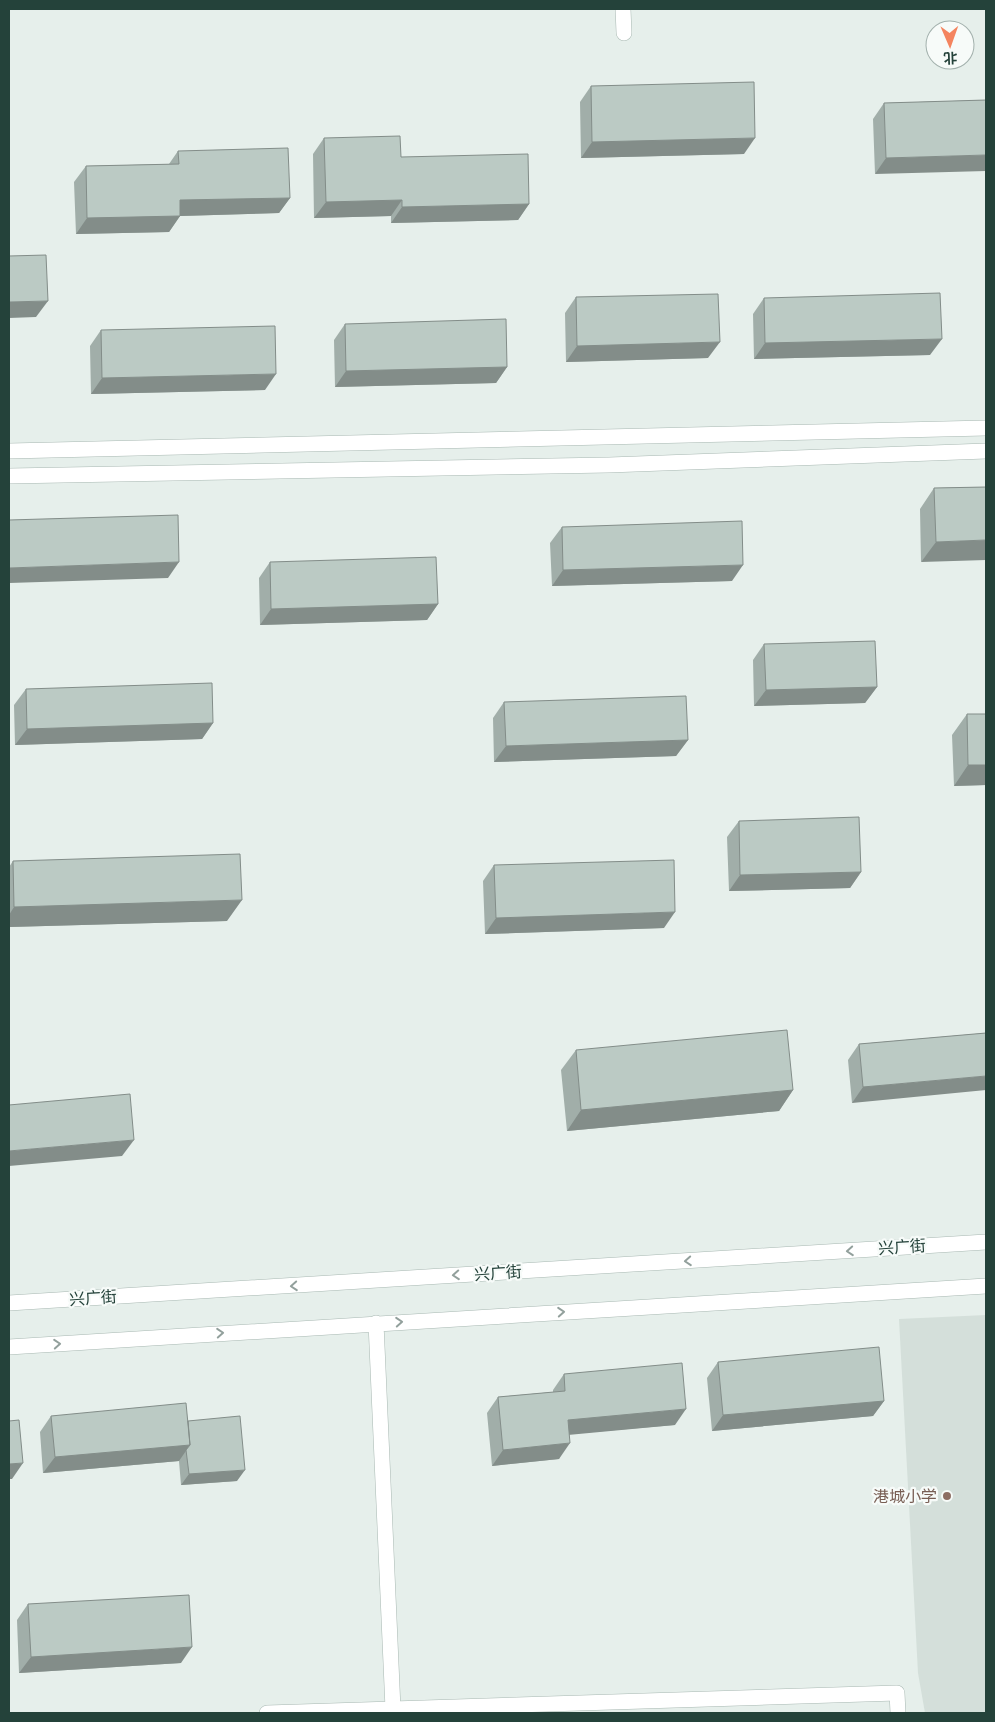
<svg xmlns="http://www.w3.org/2000/svg" width="995" height="1722" font-family="'Space Grotesk','Noto Sans SC',sans-serif">
<style>
.built{fill:#d4dfda}
.lines{fill:none;stroke-linecap:round;stroke-linejoin:round}
.minor-casing{stroke:#a8b8b2;stroke-width:16}
.minor{stroke:#fff;stroke-width:15}
.wall{fill:#a1aea9}
.shaded-wall{fill:#838d89}
.building{fill:#bbcac4;stroke:#838d89}
.oneway{stroke:#92a09c}
.education-dot{fill:#8d6e63;stroke:#f7fbf9;stroke-width:2}
.labels{text-anchor:middle;dominant-baseline:central;stroke-width:4.5;stroke-linejoin:round;paint-order:stroke}
.street-label{font-size:16px;fill:#24423a;stroke:#f7fbf9}
.education-label{font-size:16px;fill:#785e54;stroke:#f7fbf9;text-anchor:end}
</style>
<rect width="100%" height="100%" fill="#e6efeb"/>
<path class="built" d="M986 1315V1713H925L918 1673 899 1319Z"/>
<g class="lines">
<g class="minor-casing">
<path id="minor" d="M623 9 624 33
M9 451 986 428
M9 476 609 465 986 451
M9 1303 986 1242
M376 1323 393 1709
M9 1347 986 1286
M267 1713 897 1693 898 1713"/>
</g>
<use href="#minor" class="minor"/>
</g>
<path class="wall" d="M591 86 744 154 581 158 580 102Z
M986 100 875 174 873 119 884 103Z
M324 138 401 157 529 204 518 220 391 223V216L314 218 313 154Z
M178 151 290 198 279 213 180 216 169 232 76 234 74 182 86 166 169 164Z
M576 297 708 358 566 362 565 313Z
M764 298 930 355 754 359 753 314Z
M345 324 507 367 496 383 335 387 334 340Z
M101 330 265 390 91 394 90 346Z
M986 487 921 562 920 509 934 488Z
M562 527 732 581 552 586 550 543Z
M270 562 438 604 427 620 260 625 259 578Z
M764 644 877 687 865 703 754 706 753 660Z
M26 689 213 723 202 739 15 745 14 705Z
M504 702 688 740 676 756 494 762 493 718Z
M967 714H986V785L954 786 952 735Z
M739 821 861 872 850 888 729 891 727 837Z
M13 861 227 921 9 927V867Z
M494 865 664 928 485 934 483 881Z
M986 1033 852 1103 848 1060 859 1044Z
M576 1050 793 1090 779 1111 567 1131 561 1070Z
M718 1362 884 1401 873 1416 712 1431 707 1378Z
M564 1374 675 1425 569 1434 559 1459 492 1466 487 1413 498 1397 553 1392V1390Z
M51 1416 188 1421 237 1481 181 1485 179 1461 43 1473 40 1432Z
M28 1604 181 1663 19 1673 17 1620Z"/>
<path class="shaded-wall" d="M755 138 744 154 581 158 592 142Z
M986 155V171L875 174 886 158Z
M290 198 279 213 180 216 169 232 76 234 87 218 180 200Z
M402 200 391 216 314 218 326 202Z
M529 204 518 220 391 223 402 207Z
M48 301 36 317 9 318V302Z
M942 339 930 355 754 359 765 343Z
M720 342 708 358 566 362 577 346Z
M507 367 496 383 335 387 346 371Z
M276 374 265 390 91 394 102 378Z
M986 540V560L921 562 936 542Z
M179 562 168 578 9 583V568Z
M743 565 732 581 552 586 563 570Z
M438 604 427 620 260 625 271 609Z
M877 687 865 703 754 706 766 690Z
M213 723 202 739 15 745 27 729Z
M688 740 676 756 494 762 506 746Z
M968 765H986V785L954 786Z
M861 872 850 888 729 891 740 875Z
M242 900 227 921 9 927V915L14 907Z
M675 912 664 928 485 934 496 918Z
M986 1076V1090L852 1103 863 1087Z
M793 1090 779 1111 567 1131 581 1110Z
M134 1140 122 1156 9 1166V1151Z
M884 1401 873 1416 712 1431 723 1415Z
M686 1409 675 1425 557 1436 568 1420Z
M570 1443 559 1459 492 1466 503 1450Z
M190 1445 179 1461 43 1473 55 1457Z
M23 1463 12 1479H9V1464Z
M245 1470 237 1481 181 1485 189 1474Z
M192 1647 181 1663 19 1673 31 1657Z"/>
<path class="building" d="M754 82 755 138 592 142 591 86Z
M986 100V155L886 158 884 103Z
M400 136 401 157 528 154 529 204 402 207V200L326 202 324 138Z
M288 148 290 198 180 200V216L87 218 86 166 179 164 178 151Z
M46 255 48 301 9 302V256Z
M940 293 942 339 765 343 764 298Z
M718 294 720 342 577 346 576 297Z
M506 319 507 367 346 371 345 324Z
M275 326 276 374 102 378 101 330Z
M986 487V540L936 542 934 488Z
M178 515 179 562 9 568V520Z
M742 521 743 565 563 570 562 527Z
M436 557 438 604 271 609 270 562Z
M875 641 877 687 766 690 764 644Z
M212 683 213 723 27 729 26 689Z
M686 696 688 740 506 746 504 702Z
M967 714H986V765H968Z
M859 817 861 872 740 875 739 821Z
M240 854 242 900 14 907 13 861Z
M674 860 675 912 496 918 494 865Z
M787 1030 793 1090 581 1110 576 1050Z
M986 1033V1076L863 1087 859 1044Z
M130 1094 134 1140 9 1151V1105Z
M879 1347 884 1401 723 1415 718 1362Z
M682 1363 686 1409 568 1420 570 1443 503 1450 498 1397 565 1391 564 1374Z
M186 1403 190 1445 55 1457 51 1416Z
M240 1416 245 1470 189 1474 186 1450 190 1445 188 1421Z
M19 1420 23 1463 9 1464V1421Z
M189 1595 192 1647 31 1657 28 1604Z"/>
<defs><path id="oneway-chevron" d="M-2-3.5L2.5 0L-2 3.5" fill="none" stroke-width="1.6" stroke-linecap="round" stroke-linejoin="round" transform="scale(1.25)"/></defs>
<g class="oneway">
<use href="#oneway-chevron" transform="translate(850 1251) rotate(176)"/>
<use href="#oneway-chevron" transform="translate(688 1261) rotate(176)"/>
<use href="#oneway-chevron" transform="translate(456 1275) rotate(176)"/>
<use href="#oneway-chevron" transform="translate(294 1286) rotate(176)"/>
<use href="#oneway-chevron" transform="translate(561 1312) rotate(-4)"/>
<use href="#oneway-chevron" transform="translate(399 1322) rotate(-4)"/>
<use href="#oneway-chevron" transform="translate(220 1333) rotate(-4)"/>
<use href="#oneway-chevron" transform="translate(57 1344) rotate(-4)"/>
</g>
<circle class="education-dot" cx="947" cy="1496" r="5"/>
<g class="labels">
<g class="street-label">
<text transform="translate(902 1247) rotate(-4)">兴广街</text>
<text transform="translate(498 1273) rotate(-4)">兴广街</text>
<text transform="translate(93 1298) rotate(-4)">兴广街</text>
</g>
<g class="education-label">
<text x="937" y="1496">港城小学</text>
</g>
</g>
<rect width="995" height="1722" fill="none" stroke="#24423a" stroke-width="20"/>
<g transform="translate(950 45) rotate(178)"><circle r="24" fill="#f7fbf9" stroke="#a3b1ad"/>
<path d="M0-4L9 19L0 12L-9 19Z" fill="#f4845f"/>
<text y="-8" font-size="14" font-weight="bold" text-anchor="middle" fill="#24423a">北</text>
</g>
</svg>
